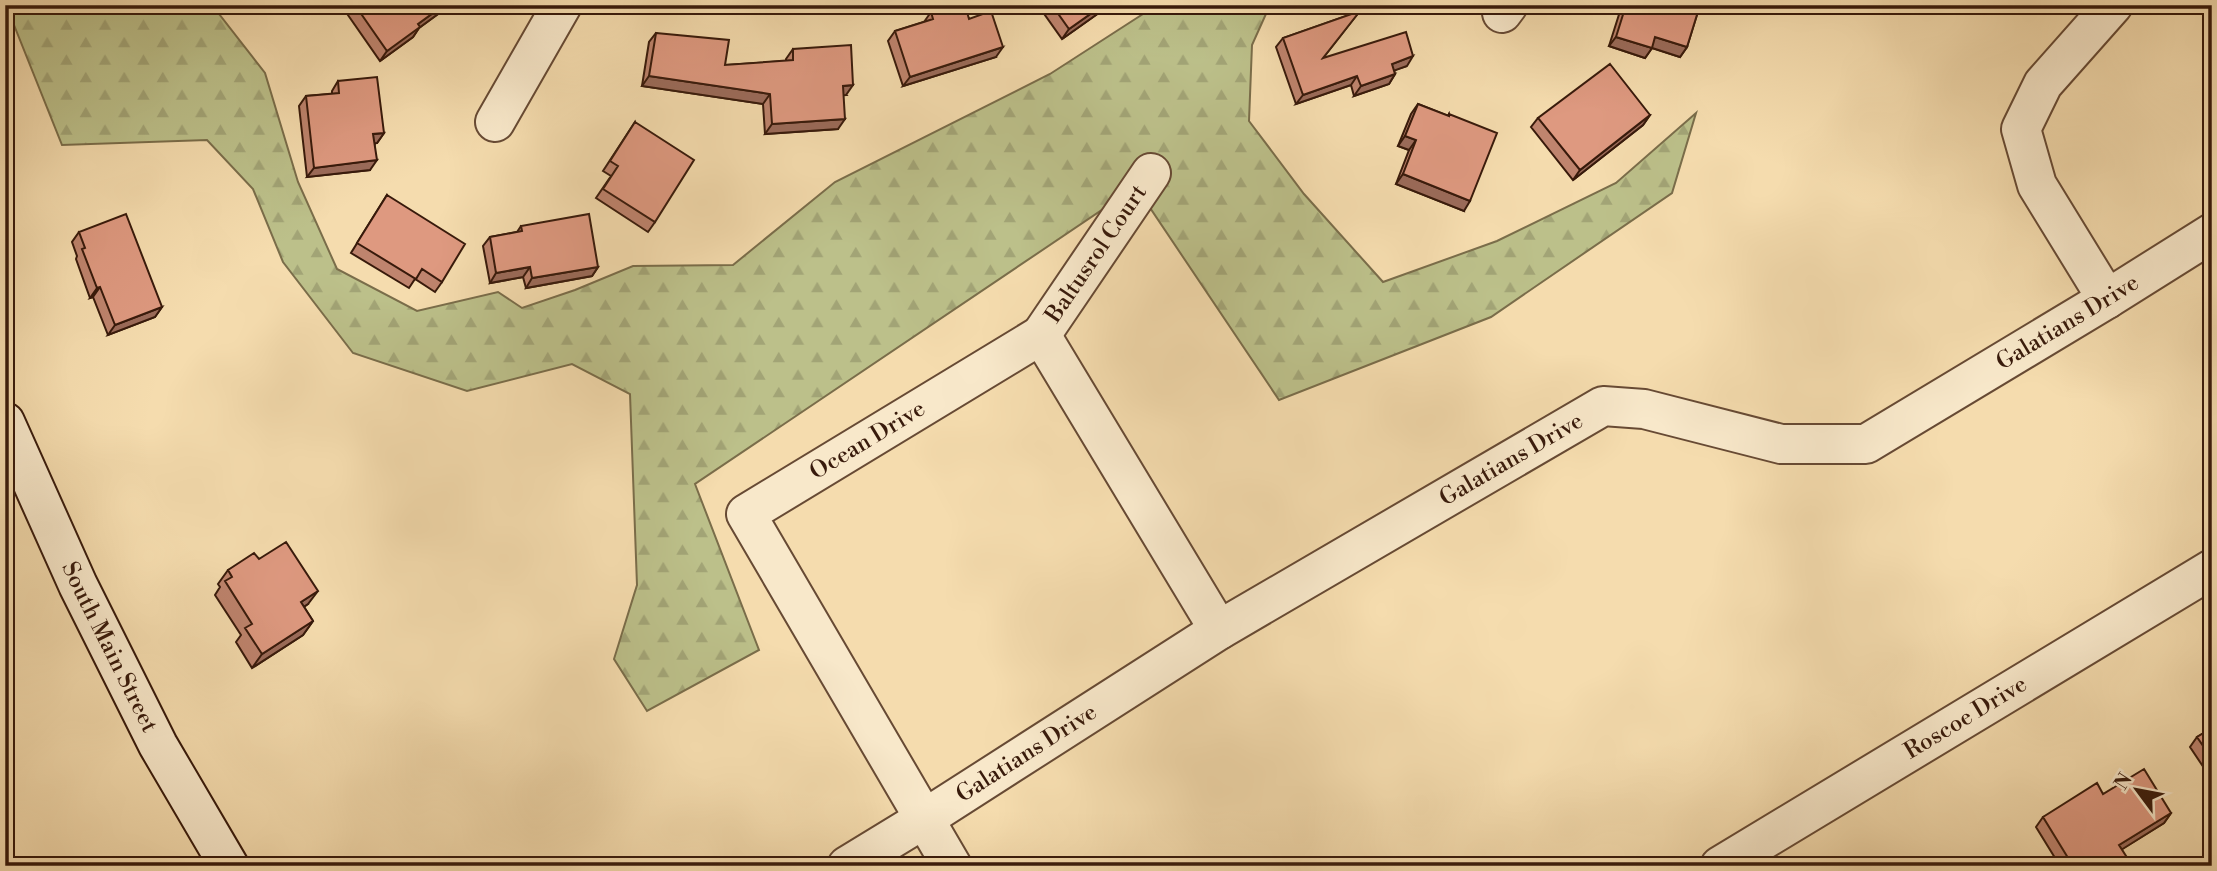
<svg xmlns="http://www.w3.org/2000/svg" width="2217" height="871" font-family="'Libre Bodoni',serif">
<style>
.forest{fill:url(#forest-firs);stroke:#7a6d4a;stroke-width:2}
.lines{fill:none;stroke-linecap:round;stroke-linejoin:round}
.minor-casing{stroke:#674a34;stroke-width:42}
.secondary-casing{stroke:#381a0b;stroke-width:42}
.minor{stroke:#f8e8ca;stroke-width:38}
.secondary{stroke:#f8e8ca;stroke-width:38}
.wall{fill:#bf846e;stroke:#381a0b;stroke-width:2}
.shaded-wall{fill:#9b6b5a;stroke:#381a0b;stroke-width:2}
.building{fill:#de9980;stroke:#381a0b;stroke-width:2}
.labels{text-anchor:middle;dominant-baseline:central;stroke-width:5;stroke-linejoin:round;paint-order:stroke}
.street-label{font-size:23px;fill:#381a0b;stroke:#f8e8ca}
</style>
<defs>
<pattern id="forest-firs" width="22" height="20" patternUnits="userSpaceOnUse" patternTransform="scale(1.75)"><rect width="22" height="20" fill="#bcc08a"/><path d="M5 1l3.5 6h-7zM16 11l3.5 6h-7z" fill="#a2a476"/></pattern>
</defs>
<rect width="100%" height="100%" fill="#f5dcae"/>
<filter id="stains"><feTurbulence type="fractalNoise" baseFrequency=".00286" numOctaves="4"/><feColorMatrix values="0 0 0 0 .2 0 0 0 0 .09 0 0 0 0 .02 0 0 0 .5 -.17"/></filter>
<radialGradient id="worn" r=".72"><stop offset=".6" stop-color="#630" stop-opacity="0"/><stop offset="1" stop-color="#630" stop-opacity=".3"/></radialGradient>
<path class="forest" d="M6 5H212L265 73 298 182 337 269 417 311 498 292 522 308 575 290 633 266 733 265 835 182 1050 74 1157 5H1270L1252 45 1249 121 1304 194 1383 282 1497 241 1616 183 1696 113 1672 193 1491 317 1279 400 1136 187 695 484 759 650 647 711 614 659 637 585 630 394 572 364 467 391 353 353 283 262 253 189 207 140 62 145Z"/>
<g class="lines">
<g class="minor-casing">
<g id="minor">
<path d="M1502 13 1508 5"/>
<path d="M495 122 562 5"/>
<path d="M2107 299 2037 185 2021 129 2043 84 2113 5"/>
<path id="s1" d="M1041 335 1151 173"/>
<path id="s2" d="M847 866 924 819 1219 630 1603 406 1644 409 1781 444H1866L2107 299 2212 233"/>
<path id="s3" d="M952 866 746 514 1041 335 1219 630"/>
<path id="s4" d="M1720 866 2212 569"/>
</g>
</g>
<g class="secondary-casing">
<g id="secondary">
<path id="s5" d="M5 422 78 585 158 745 229 866"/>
</g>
</g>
<use href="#minor" class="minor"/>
<use href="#secondary" class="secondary"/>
</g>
<path class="wall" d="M341 5H444L438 14 419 28 413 37 380 61Z
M1043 5H1110L1062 39 1040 8Z
M1622 5H1700L1687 47 1680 57 1652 48 1645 58 1609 46Z
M1360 11 1324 57 1407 66 1394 70 1395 74 1389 84 1354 96 1351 85 1296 104 1276 47 1283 38Z
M931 12 969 19 996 57 903 86 888 41 895 31 924 22Z
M656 33 725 65 786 61V59L793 49 846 95H843L838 129 765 134 763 104 642 86 649 42Z
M338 81 384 133 377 143H375L370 170 307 177 299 106 306 96 332 94V91Z
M1418 104 1448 116 1449 114 1464 211 1396 184 1409 150 1398 146 1411 114Z
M1650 115 1643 125 1573 180 1531 127 1538 118Z
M635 122 655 222 648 232 596 198 611 176 603 171Z
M387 195 442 282 435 292 415 279 409 288 351 253Z
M521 226 598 267 592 276 526 288 523 277 490 283 483 246 490 237 517 232Z
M79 232 162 307 155 317 108 335 93 297 90 298 76 259 77 256 72 242Z
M259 559 308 604 304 607 313 621 303 635 252 668 236 642 241 635 215 595 220 587 218 584 228 570Z
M2212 728V780L2190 747 2197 737Z
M2103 794 2171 813 2164 823 2122 849 2124 866H2060L2036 827 2043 817Z"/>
<path class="shaded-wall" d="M444 5 438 14 419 28 413 37 380 61 387 51 418 24Z
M1103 5H1110L1062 39 1069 29Z
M1616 37 1652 48 1645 58 1609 46Z
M1655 37 1687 47 1680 57 1649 47Z
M1003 47 996 57 903 86 910 77Z
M1413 56 1407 66 1385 74 1392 64Z
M1395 74 1389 84 1354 96 1361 86Z
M649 76 770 94 763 104 642 86Z
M1357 76 1351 85 1296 104 1303 95Z
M853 85 846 95 836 96 843 86Z
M1650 115 1643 125 1573 180 1580 170Z
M845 119 838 129 765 134 772 124Z
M384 133 377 143 367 144 373 134Z
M1405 136 1416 140 1409 150 1398 146Z
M377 160 370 170 307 177 314 168Z
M1403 174 1470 201 1464 211 1396 184Z
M530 267 523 277 490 283 496 273Z
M598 267 592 276 526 288 532 278Z
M100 287 93 297 90 298 97 288Z
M162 307 155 317 108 335 115 325Z
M318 591 308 604 291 615 301 602Z
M313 621 303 635 252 668 262 654Z
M2171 813 2164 823 2113 855 2119 845Z"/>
<path class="building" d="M355 5H444L418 24 420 27 387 51Z
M953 5H965L969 19 991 11 1003 47 910 77 895 31 933 19 931 12Z
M1052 5H1103L1069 29Z
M1626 5H1700L1687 47 1655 37 1652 48 1616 37Z
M1360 11 1323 58 1406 32 1413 56 1392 64 1395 74 1361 86 1357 76 1303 95 1283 38Z
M656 33 729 40 725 65 793 60V49L851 45 853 85 843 86 845 119 772 124 770 94 649 76Z
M1610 64 1650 115 1580 170 1538 118Z
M377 77 384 133 373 134 377 160 314 168 306 96 339 93 338 81Z
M1418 104 1449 116V114L1497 133 1470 201 1403 174 1416 140 1405 136Z
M635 122 694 160 655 222 603 189 618 166 610 161Z
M387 195 465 244 442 282 422 269 416 279 357 243Z
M126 214 162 307 115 325 100 287 97 288 82 249 85 248 79 232Z
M589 214 598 267 532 278 530 267 496 273 490 237 522 231 521 226Z
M286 542 318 591 301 602 313 621 262 654 245 628 252 624 225 581 232 577 228 570 254 553 259 559Z
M2212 728V759L2197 737Z
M2144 769 2171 813 2119 845 2128 859 2118 866H2073L2043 817 2097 783 2103 794Z
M2002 858 2007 866H1989Z"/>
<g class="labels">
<g class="street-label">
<text stroke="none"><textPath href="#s1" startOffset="98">Baltusrol Court</textPath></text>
<text stroke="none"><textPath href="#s2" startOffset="1388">Galatians Drive</textPath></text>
<text stroke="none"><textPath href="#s3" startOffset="550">Ocean Drive</textPath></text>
<text stroke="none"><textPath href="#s2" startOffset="779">Galatians Drive</textPath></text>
<text stroke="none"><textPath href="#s5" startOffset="248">South Main Street</textPath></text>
<text stroke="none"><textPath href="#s4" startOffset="287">Roscoe Drive</textPath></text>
<text stroke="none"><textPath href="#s2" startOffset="212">Galatians Drive</textPath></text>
</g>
</g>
<rect width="2217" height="871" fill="none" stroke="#f5dcae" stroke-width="28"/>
<rect x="7" y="7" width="2203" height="857" fill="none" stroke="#381a0b" stroke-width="3.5"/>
<rect x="14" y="14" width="2189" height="843" fill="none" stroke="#381a0b" stroke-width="2"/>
<g transform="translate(2137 790) rotate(302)" stroke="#f8e8ca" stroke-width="5" paint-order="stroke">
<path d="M0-5L12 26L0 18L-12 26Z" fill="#381a0b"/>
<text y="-10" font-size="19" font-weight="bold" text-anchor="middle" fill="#381a0b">N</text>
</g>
<rect width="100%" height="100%" filter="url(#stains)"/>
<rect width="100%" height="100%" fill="url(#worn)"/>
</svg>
